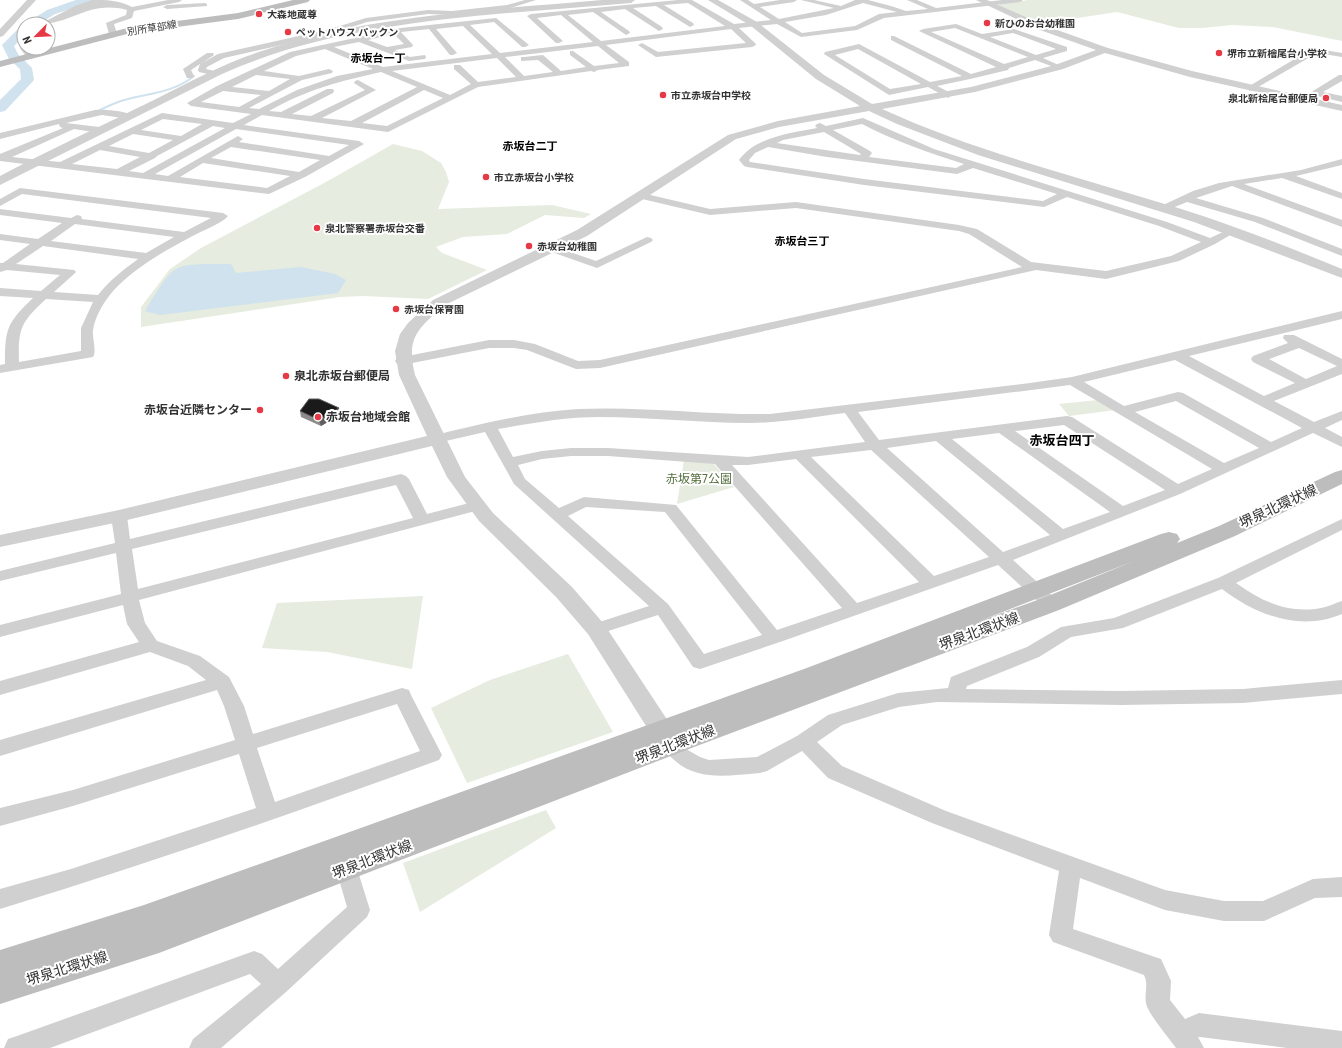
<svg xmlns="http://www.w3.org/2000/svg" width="1342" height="1048" font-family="'Roboto Condensed','Noto Sans JP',sans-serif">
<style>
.green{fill:#e6ecdf}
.water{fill:#cfe2ee}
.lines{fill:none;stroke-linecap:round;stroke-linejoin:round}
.stream{stroke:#cfe2ee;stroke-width:2}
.river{fill:#cfe2ee;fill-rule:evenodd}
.minor{fill:#d0d0d0;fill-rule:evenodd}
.tertiary{fill:#d0d0d0;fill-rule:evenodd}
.secondary{fill:#bdbdbd;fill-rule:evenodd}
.wall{fill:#8c8c8c}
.shaded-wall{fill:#5f5f5f}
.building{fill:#1a1a1a;stroke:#5f5f5f}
.poi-dot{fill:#e63946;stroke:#fff;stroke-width:1.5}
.labels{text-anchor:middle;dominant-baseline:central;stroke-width:4;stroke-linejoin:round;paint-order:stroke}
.far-poi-label{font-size:10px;font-weight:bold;fill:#333;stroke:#fff;text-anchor:start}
.far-street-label{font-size:10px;fill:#333;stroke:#fff}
.far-neighbourhood-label{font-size:11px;font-weight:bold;fill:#000;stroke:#fff}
.poi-label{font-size:12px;font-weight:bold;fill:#333;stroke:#fff;text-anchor:start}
.park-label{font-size:12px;fill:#56703f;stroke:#fff}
.neighbourhood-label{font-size:13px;font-weight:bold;fill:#000;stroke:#fff}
.near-street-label{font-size:14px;fill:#333;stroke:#fff}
</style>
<rect width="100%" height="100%" fill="#fff"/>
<path class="green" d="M1028 0H1342V41L1273 27 1232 25 1203 28H1179L1117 12 1038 24 998 6 1000 4Z
M393 144 422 151 441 163 446 172 449 182 438 209 552 205 591 214 584 218 545 215 507 234 463 237 436 247 442 253 487 270 428 299 363 296 340 297 141 327V307L170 269 201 248 326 182Z
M1098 400 1116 410 1069 416 1059 404Z
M684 460 714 464 734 487 677 504Z
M423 596 412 669 327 652 262 648 277 603Z
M568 654 613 732 467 783 431 708 490 680Z
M546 810 556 828 420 912 403 863Z"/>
<path class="water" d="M204 264H231L236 273 301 267 335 274 346 280 338 293 160 315 145 311C151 301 166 274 176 269 184 264 195 265 204 264Z"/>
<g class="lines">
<path class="stream" d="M98 111C106 107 112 104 121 101 146 93 172 94 194 76"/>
<path class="river" d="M76 0H92L91 2 55 14 39 24H25L47 10Z
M24 26V36L14 46 18 54 32 68 34 80 5 111 0 112V100L21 79 20 69 9 59 2 45 20 27Z"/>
<path class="minor" d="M92 0C107 0 119 0 132 7L168 0H182L179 2 134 11 132 18 114 24 117 34 113 36 109 34 106 23 126 15 127 10C89 0 72 24 40 24L75 6Z
M525 0H536L507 9 452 15 428 14 367 22 334 33 224 58 207 67 206 69 219 72 220 74 216 76 199 72 198 70 200 64 191 70 194 76 193 78H187L183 69 207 53H213L214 55 202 63 218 54 330 29 366 18 428 10 452 11 507 5Z
M678 0H692L734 24 771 20 740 0H748L754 4 780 0H797L794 2 760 7 779 19 834 8 801 0H814L841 6 855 0H868L891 6 906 11 928 9 907 0H917L936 8 1002 0H1023L1020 2 884 18 857 30 801 37 777 24 739 28 755 43 756 45 752 47 656 57 638 45 642 43 658 52 746 43 731 29 606 45 629 62V66L598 70 594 72 591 71 478 87 388 132 262 115 244 125 359 141 364 144 305 177 269 194 0 161V154L63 128 60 127 59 124 0 139V133L95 110C103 109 128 111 133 116L129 119 102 115 66 123 99 127 104 130 99 133 74 129 12 157 60 162 162 113 233 123 251 114 191 106 187 103 217 86 290 52 401 28 496 18 529 45 525 47H522L494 22 470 25 500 53 593 42 561 15 537 18 563 41 559 43H556L527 16 531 14ZM688 3 725 26 601 41 568 15 593 12 626 35 630 33 629 31 601 12 625 9 659 31 663 29 662 27 633 8 656 6 690 27 694 25 693 23 664 5ZM863 3 897 12 879 14 855 26 802 33 785 22 826 15ZM463 26 492 54 383 67 334 47 359 42 409 61 425 59 426 57 425 55 410 57 395 50 412 47 413 45 401 32 429 29 450 55H453L457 53 436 29ZM394 34 404 44 387 47 368 40ZM598 46 619 63 594 66 573 51H570V55L586 67 561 71 543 55 524 57H521V61L538 60 553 72 524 76 505 57ZM325 49 373 69 337 76 297 90 259 109 249 108 302 80 332 73 333 71 329 69 299 76 264 71 296 56ZM497 58 516 77 478 82 460 65H454V69L471 84 450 95 392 71ZM381 72 417 87 351 121 322 118 376 90 358 80 355 81 354 83 365 90 311 116 292 114 333 93 334 91 333 89H327L281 112 269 111C306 90 340 81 381 72ZM256 75 290 79 269 91 232 87ZM424 90 443 98 387 126 362 123ZM223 91 261 95 239 107 201 102ZM163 119 202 124 181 136 141 130ZM213 126 225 128 143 173 129 171 155 158 157 156ZM236 129 349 145 329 156 239 142 243 139 238 136 168 176 155 174ZM133 134 173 140 149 153 109 146ZM231 147 320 160 299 172 211 158ZM100 150 140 157 117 169 72 164ZM203 163 290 176 267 188 180 177Z
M205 3 207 4V6L167 9 163 7 167 5Z
M956 24 982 34 1014 29 1067 47V51L1043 58 1063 67 1059 69 1035 60 1009 68 1008 70 970 79 937 86 951 93 952 95 948 98 928 87 889 95 824 54 825 52 859 44 930 82 962 76 891 40V36H894L971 74 996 67 919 31 923 29ZM955 28 1028 57 1004 64 931 32ZM1013 33 1056 49 1036 55 990 37ZM858 49 921 84 890 89 835 55Z
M21 46H24V48H28L34 56 33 58H27L20 48Z
M1313 48 1342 53V57L1317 53 1253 90 1250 91 1246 88Z
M1339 75H1342V81L1323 92 1342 96V102L1313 95 1312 93 1313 91Z
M863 118 934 149 1167 222 1210 238 1232 228 1237 231 1215 244 1179 261 1106 279 1036 270 600 368 576 369 527 350 514 348H489L402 365 397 364 395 361 397 358 402 357 489 340H514L535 344 578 361 600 360 1022 267 969 234 959 231 796 208 710 215 638 198 637 196 638 194 642 193 710 209 796 202 959 225 977 229 1031 262 1106 271 1171 256 1201 242 1159 226 1067 197 1044 207 864 185 747 167 744 166 739 160C756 137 790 133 817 128L815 126 817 124 820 123 826 126ZM862 124C895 141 929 153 964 164L956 168 869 157 872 153 870 151 833 130ZM824 132 861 154 860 155 777 143 783 140ZM768 147 827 157 957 174 973 168 1057 194 1043 201 864 179 750 162 749 160 755 153Z
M1342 159V165L1296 176 1342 193V199L1282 178 1244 184 1342 220V227L1232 186 1196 198 1263 218 1342 249V256L1255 222 1187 202 1165 211 1160 208 1161 206 1193 191 1219 183 1301 170Z
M20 188 223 213 228 216C223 223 197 233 189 238 162 252 135 268 114 290 105 300 95 316 93 330 92 338 97 351 93 357L0 373V365L5 364C5 328 7 323 33 298L0 296V288L41 291 60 275 7 270 0 272V263H3L30 244 0 240V234L38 239 62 223 0 215V209L71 218 77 215 81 216 82 219 184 232 211 218 22 194 0 206V199ZM75 224 174 237 146 253 51 241ZM43 246 138 259C123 270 109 281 98 295L54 292 74 274 76 272 74 270 16 264ZM46 299 93 302 81 328V351L19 362C18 328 21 322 46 299Z
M647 237 651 238 653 240 651 242 597 268 546 250 544 248 550 245 596 261Z
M1342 311V319L1189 356 1264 396 1295 383 1253 362 1251 359 1253 356 1288 343 1283 338 1284 335H1294L1342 359V374L1274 401 1314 422 1342 411V420L1325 428 1342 437V447L1313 433 1180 494 1013 560 1057 600 1060 604 1057 608 1051 610 1045 608 998 565 780 642 700 669 693 667 658 615 596 635 590 633 587 629 590 625 649 606 514 484 485 432 437 443 432 442 430 439 432 436C480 424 529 412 578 409 642 406 706 415 770 414L1030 383 1072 377ZM1299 348 1337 366 1306 379 1269 359ZM1175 360 1302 428 1271 442 1183 393 1178 392 1124 406 1084 382ZM1070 385 1212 469 1178 484 1072 417 1067 416 879 440 858 412ZM1176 401 1259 448 1224 463 1135 412ZM845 413 865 442 748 457 608 448H571L542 451 513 457 498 429C532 423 566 417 600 417 650 417 699 423 749 423 781 423 813 417 845 413ZM1064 425 1165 490 1123 506 1015 431ZM999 433 1110 512 1063 529 952 439ZM936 441 1050 535 1003 552 887 448ZM871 450 989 557 934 576 811 457ZM571 456H608L715 464 842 608 777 630 676 505 584 497 559 508 525 479 518 465 542 459ZM796 459 919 582 857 603 732 465H748ZM586 507 665 512 762 635 704 654 668 604 568 516Z
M401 474 406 476 409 479 427 514 477 501 483 503 485 506 483 509 139 600 145 623 157 641 200 656 229 677 244 706 253 734 402 688 409 690 411 695 442 755 439 760C294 813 148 864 0 909V889L71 869 256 808 239 754 73 806 0 826V808L73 790 235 740 224 706 217 690 0 756V740L206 680 188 666 150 652 0 695V681L139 642 127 624 123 605 0 637V625L121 594 116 553 0 581V571L115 543 111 516 113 513 119 511 125 513 127 516 130 539ZM396 485 413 518 138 589 132 549ZM397 704 420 751 275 802 257 748Z
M1342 519V530L1236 583C1262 602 1289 614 1321 608 1328 607 1335 603 1342 601V614C1300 632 1256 615 1222 589L1123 628 1071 637 1039 657 967 686 966 689 1121 691 1243 689 1342 680V694L1243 703 1121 705 937 702 899 707 842 725 817 742 842 766 946 811 1165 890 1224 901H1263L1313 879 1342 877V897L1315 898 1264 921H1224L1165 910 1080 878 1073 929 1161 959 1171 981 1170 1000 1185 1019 1199 1013 1342 1031V1048H1287L1200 1037H1198L1204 1048H1176C1169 1038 1148 1014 1146 1003 1144 993 1149 985 1144 975L1053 942 1049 935 1059 871 932 823 828 778 802 751 767 771 760 773C714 777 682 783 656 736L659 731 666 729 673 731 686 749 700 757 709 760 757 757 797 736 828 715 898 693 948 688 951 677 1027 647 1061 627 1114 618 1218 578Z
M347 860 355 862 370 910 367 917 286 992 221 1048H189L193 1039 261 984 250 974 50 1048H4L8 1039 17 1036 254 951 262 954 278 969 347 907 336 869 339 862Z"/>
<path class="tertiary" d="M27 0H36L3 36 0 37V29Z
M602 0H635L631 3C497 15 346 18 222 74L0 185V176C51 149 103 125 154 100 190 82 224 63 262 51 369 15 489 10 602 0Z
M708 0H718L757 22 824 75 872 104 971 87 1055 65 1096 50 1040 30 976 0H987L1046 26 1108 48 1192 71 1342 105V111L1190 77 1105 53 1063 69 975 92 882 109C985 156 1096 181 1203 216 1250 232 1296 250 1342 269V278L1194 222 978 155 897 124 869 111 779 127 736 139 587 236 443 306C417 330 406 338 415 375L465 477 493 513 572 587 604 624 674 730 671 737 662 739 653 737 588 634 556 597 479 521 447 477 432 446 119 522 0 547V535L119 510 427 436 399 375 395 351 400 334 408 323 433 300 577 230 728 135 778 121 860 106 816 79 751 26Z"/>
<path class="secondary" d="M293 0H310L308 2 238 19 131 33 0 67V61L131 27 238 13Z
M1342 470V484L1235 536 1059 610 702 744 159 953 0 1004V950L144 905 330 839 804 669 1161 534 1169 532 1177 534 1180 539 1177 543 1219 526 1335 472ZM1134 561 1043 598 977 622Z"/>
</g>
<path class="wall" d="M300 411 341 414 321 426 301 417Z"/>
<path class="shaded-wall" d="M339 408 341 414 321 426 319 420Z"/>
<path class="building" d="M309 399H319L339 408 319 420 300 411Z"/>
<g class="poi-dot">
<circle cx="259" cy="14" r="4"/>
<circle cx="987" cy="23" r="4"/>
<circle cx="288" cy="32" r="4"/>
<circle cx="1219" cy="53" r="4"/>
<circle cx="663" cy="95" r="4"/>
<circle cx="1326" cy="98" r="4"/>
<circle cx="486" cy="177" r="4"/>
<circle cx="317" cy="228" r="4"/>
<circle cx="529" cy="246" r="4"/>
<circle cx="396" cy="309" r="4"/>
<circle cx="286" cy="376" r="4"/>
<circle cx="260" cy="410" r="4"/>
<circle cx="318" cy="417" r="4"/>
</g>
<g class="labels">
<g class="far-poi-label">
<text x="267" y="14">大森地蔵尊</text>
<text x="995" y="23">新ひのお台幼稚園</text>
<text x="296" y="32">ペットハウス パックン</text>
<text x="1227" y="53">堺市立新檜尾台小学校</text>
<text x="671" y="95">市立赤坂台中学校</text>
<text x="1318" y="98" text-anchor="end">泉北新桧尾台郵便局</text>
<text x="494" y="177">市立赤坂台小学校</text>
<text x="325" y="228">泉北警察署赤坂台交番</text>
<text x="537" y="246">赤坂台幼稚園</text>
<text x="404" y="309">赤坂台保育園</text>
</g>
<g class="far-street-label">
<text transform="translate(152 28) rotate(-9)">別所草部線</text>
</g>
<g class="far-neighbourhood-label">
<text x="378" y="58">赤坂台一丁</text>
<text x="530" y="146">赤坂台二丁</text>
<text x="802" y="241">赤坂台三丁</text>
</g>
<g class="poi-label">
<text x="294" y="376">泉北赤坂台郵便局</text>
<text x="252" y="410" text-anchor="end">赤坂台近隣センター</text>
<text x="326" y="417">赤坂台地域会館</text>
</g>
<g class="park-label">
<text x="699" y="479">赤坂第7公園</text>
</g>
<g class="neighbourhood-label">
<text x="1062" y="440">赤坂台四丁</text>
</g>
<g class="near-street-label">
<text transform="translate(1278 506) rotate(-25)">堺泉北環状線</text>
<text transform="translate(979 631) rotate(-20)">堺泉北環状線</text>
<text transform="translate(675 744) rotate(-21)">堺泉北環状線</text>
<text transform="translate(372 859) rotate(-21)">堺泉北環状線</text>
<text transform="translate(67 968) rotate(-17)">堺泉北環状線</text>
</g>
</g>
<g transform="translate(36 36) rotate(246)"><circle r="19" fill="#ffffff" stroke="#adadad"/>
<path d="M0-3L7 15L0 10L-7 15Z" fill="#e63946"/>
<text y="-6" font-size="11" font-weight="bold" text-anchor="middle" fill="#333333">N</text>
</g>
</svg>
